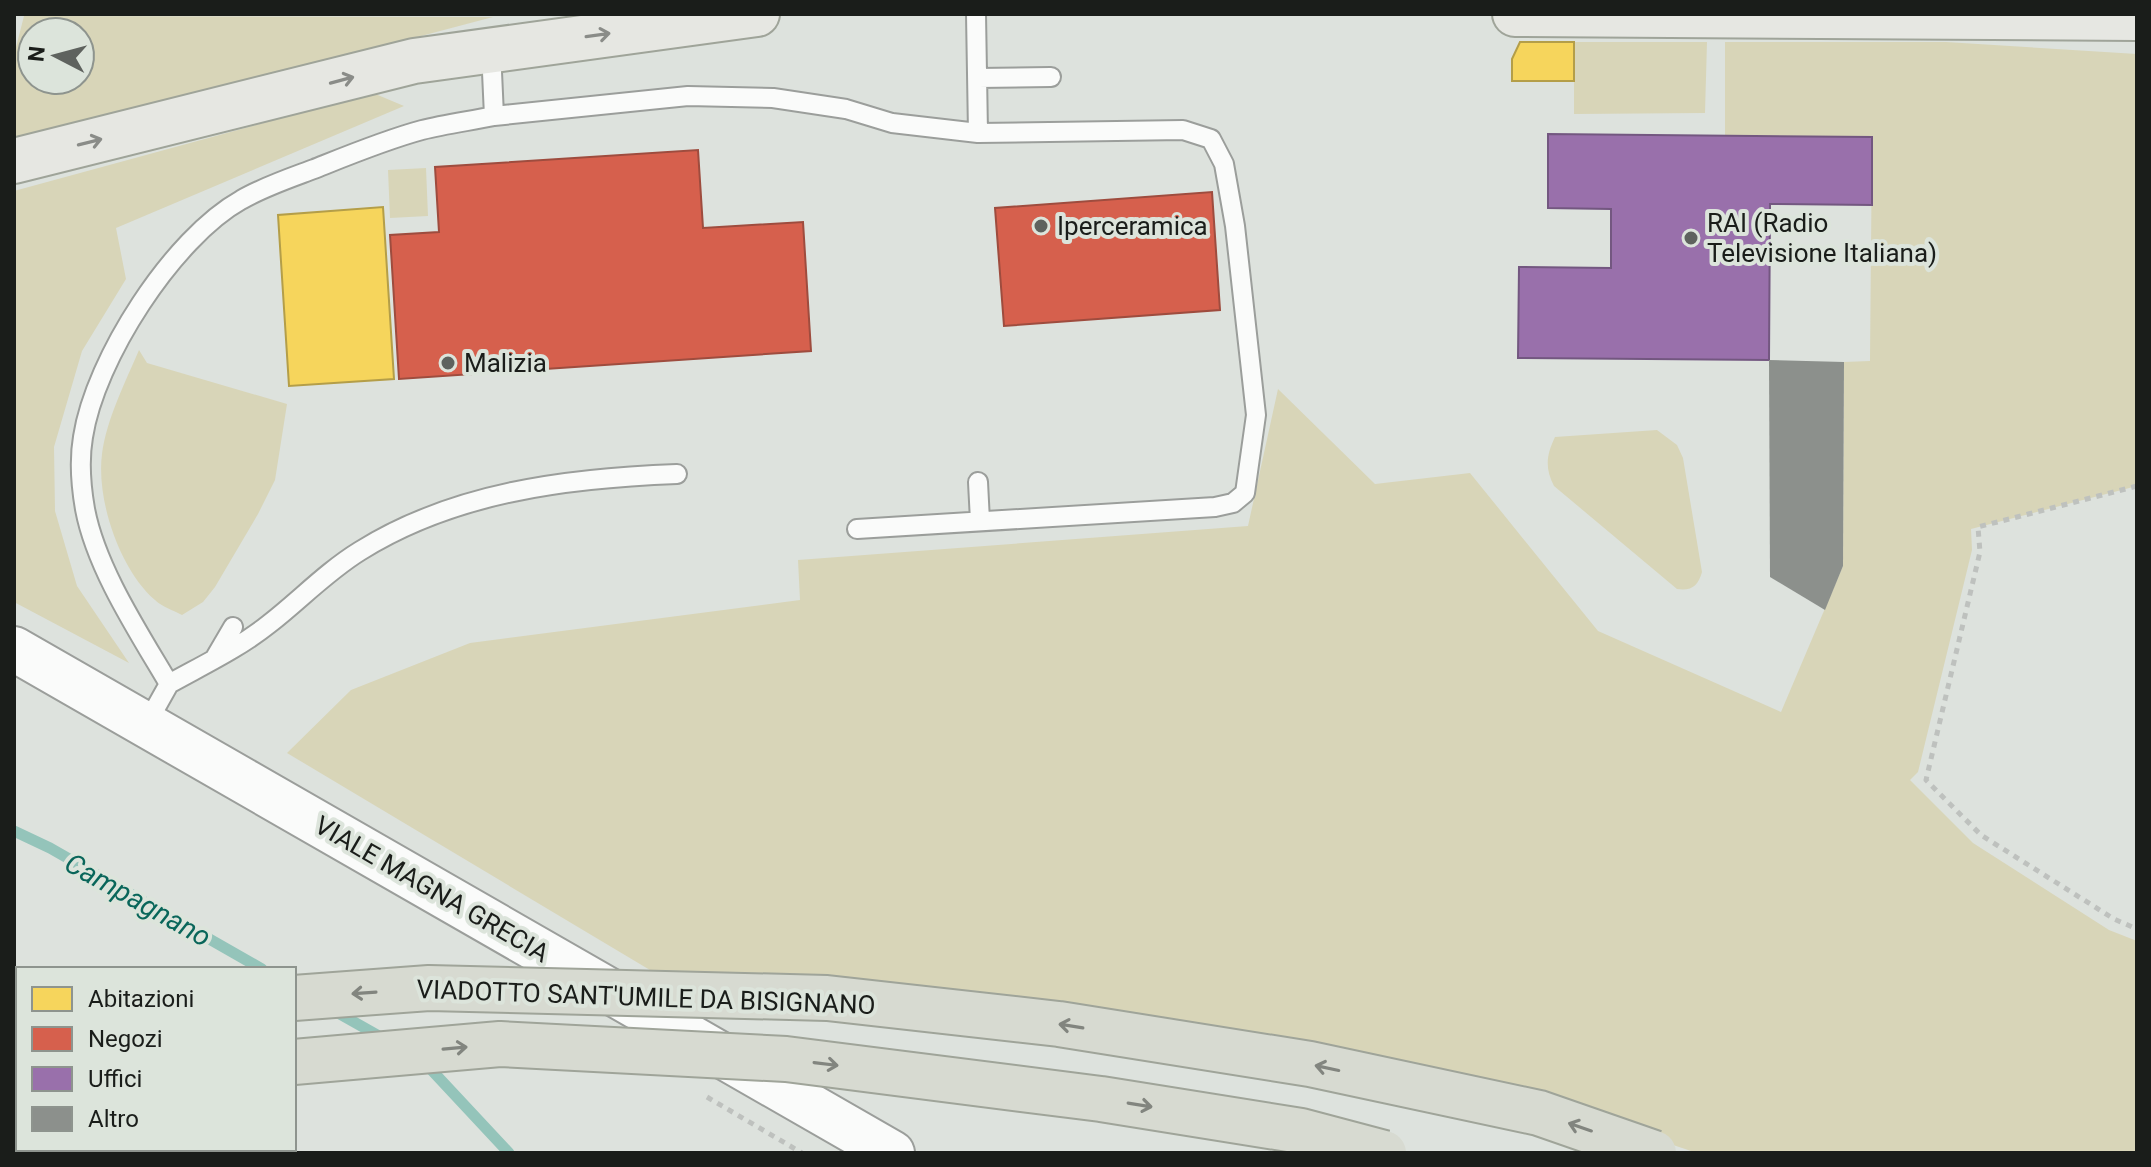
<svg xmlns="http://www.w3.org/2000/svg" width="2151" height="1167" font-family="Roboto,sans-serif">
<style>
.green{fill:#d8d5b8;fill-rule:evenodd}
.homes{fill:#f6d55c;stroke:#b49e48;stroke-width:2}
.shops{fill:#d6604d;stroke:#9e4c3e;stroke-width:2}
.offices{fill:#9970ab;stroke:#735780;stroke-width:2}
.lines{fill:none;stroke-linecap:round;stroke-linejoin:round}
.stream{stroke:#94c4ba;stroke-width:11}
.building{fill:#8c908c}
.lane-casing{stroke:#9b9e9b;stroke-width:22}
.secondary-casing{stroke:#9b9e9b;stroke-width:48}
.primary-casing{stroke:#9fa499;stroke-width:48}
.highway-casing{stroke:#9fa499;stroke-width:48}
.path{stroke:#bec1be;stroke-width:5;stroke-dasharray:6 6;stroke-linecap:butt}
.lane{stroke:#fafbfa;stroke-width:18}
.secondary{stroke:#fafbfa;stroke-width:44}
.primary{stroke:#e6e7e2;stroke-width:44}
.highway{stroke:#d7dad1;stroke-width:44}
.highway-bridge-casing{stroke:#9fa499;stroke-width:48;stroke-linecap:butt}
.highway-bridge{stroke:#d7dad1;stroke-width:44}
.oneway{stroke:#8a8c88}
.oneway2{stroke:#82857f}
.poi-dot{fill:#5e625e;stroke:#dce4db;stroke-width:3}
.labels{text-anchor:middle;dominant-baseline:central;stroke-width:8;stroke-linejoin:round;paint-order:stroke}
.poi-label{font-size:26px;fill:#1a1d1a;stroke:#dce4db;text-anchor:start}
.street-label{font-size:26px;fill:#1a1d1a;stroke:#dce4db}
.water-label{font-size:28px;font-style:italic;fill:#09665a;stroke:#dce4db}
</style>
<rect width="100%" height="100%" fill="#dde2dd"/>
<path class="green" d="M24 16 493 17 14 144V55ZM32 32H80V80H32Z
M1574 42H1707L1705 113 1574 114Z
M1725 42H1946L2137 54V486L1971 529 1972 550 1918 772 1910 780 1973 843 2109 930 2137 941V1153H1697L1539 1100 665 979 287 753 351 690 470 643 800 600 798 560 1248 526 1278 389 1375 484 1470 473 1598 631 1781 712 1843 566 1844 362 1870 361 1872 138 1725 136Z
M373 93 404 106 116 228 126 279 82 351 54 447 55 511 77 586 129 663 14 602V191Z
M426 168 428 216 390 218 388 170Z
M139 350 147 363 287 404 275 480 258 514 215 587 203 602 182 615C173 610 162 607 155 600 120 570 96 500 102 454 107 418 125 383 139 350Z
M1657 430 1677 445 1683 458 1702 572C1698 586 1692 591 1677 589L1554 486C1545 468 1546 456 1555 437Z"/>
<path class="homes" d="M1520 42H1574V81H1512V59Z
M383 207 394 379 289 386 278 215Z"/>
<path class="shops" d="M698 150 703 228 803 222 811 351 399 379 390 235 439 232 435 167Z
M1212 192 1220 310 1004 326 995 208Z"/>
<path class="offices" d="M1548 134 1872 137V205L1770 204 1769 360 1518 358 1519 267 1611 268V209L1548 208Z"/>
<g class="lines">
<path class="stream" d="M14 831 50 848 262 969
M331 1009 386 1040
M425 1063 509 1153"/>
</g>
<path class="building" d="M1769 360 1844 362 1843 566 1825 610 1770 577Z"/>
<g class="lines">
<g class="lane-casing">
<path id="lane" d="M978 78 1051 77
M494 116 688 96 773 98 846 109 892 123 978 133
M978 482 980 521
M857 529 1215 507 1233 503 1245 493 1256 415 1235 226 1224 164 1211 139 1183 130 978 133 976 14
M216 656 233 627
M169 684C203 665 239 648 269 624 300 600 326 572 360 551 454 492 569 478 677 474
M146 725 169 684C139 633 96 568 85 509 81 486 79 460 83 437 95 359 173 238 241 200 263 187 290 178 314 169 349 155 385 140 422 130 445 124 470 121 494 116L491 50"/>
</g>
<g class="secondary-casing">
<path id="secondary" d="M14 649 892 1153"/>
</g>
<g class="primary-casing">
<path id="primary" d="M1515 14 2137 18
M14 161 414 61 757 14"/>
</g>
<g class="highway-casing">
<path id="highway" d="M14 1020 18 1019
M14 1084H18"/>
</g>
<path class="path" d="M2137 486 1978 527 1980 552 1926 780 1981 835 2114 919 2137 929
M707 1097 802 1153"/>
<use href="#lane" class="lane"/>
<use href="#secondary" class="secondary"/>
<use href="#primary" class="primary"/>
<use href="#highway" class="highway"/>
<g class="highway-bridge-casing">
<path id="highway-bridge" d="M294 998 429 988 827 998 1059 1024 1310 1064 1539 1113 1654 1153
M294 1062 500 1044 786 1059 1101 1099 1301 1131 1384 1153"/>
</g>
<use href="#highway-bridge" class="highway-bridge"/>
</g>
<defs><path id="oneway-shaft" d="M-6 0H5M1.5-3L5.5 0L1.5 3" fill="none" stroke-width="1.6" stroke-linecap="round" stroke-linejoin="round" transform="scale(2)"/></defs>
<g class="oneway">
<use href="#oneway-shaft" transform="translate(598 35) rotate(-8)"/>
<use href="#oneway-shaft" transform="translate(342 80) rotate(-15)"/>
<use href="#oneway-shaft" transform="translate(90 142) rotate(-14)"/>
</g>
<g class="oneway2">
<use href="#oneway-shaft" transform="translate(364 993) rotate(176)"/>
<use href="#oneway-shaft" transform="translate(1071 1026) rotate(-171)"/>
<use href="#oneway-shaft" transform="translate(455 1048) rotate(-5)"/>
<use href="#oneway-shaft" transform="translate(826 1064) rotate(7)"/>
<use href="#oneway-shaft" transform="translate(1327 1068) rotate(-168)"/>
<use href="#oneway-shaft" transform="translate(1140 1105) rotate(9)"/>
<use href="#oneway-shaft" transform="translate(1580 1127) rotate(-161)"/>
</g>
<g class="poi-dot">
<circle cx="1041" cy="226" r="8"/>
<circle cx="1691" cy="238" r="8"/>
<circle cx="448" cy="363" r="8"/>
</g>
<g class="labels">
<g class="poi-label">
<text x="1707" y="223">RAI (Radio<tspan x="1707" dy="30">Televisione Italiana)</tspan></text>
<text x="1057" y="226">Iperceramica</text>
<text x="464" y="363">Malizia</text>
</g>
<g class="street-label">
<text transform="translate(432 889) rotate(30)">VIALE MAGNA GRECIA</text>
<text transform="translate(646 997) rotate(2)">VIADOTTO SANT'UMILE DA BISIGNANO</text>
</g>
<g class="water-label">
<text transform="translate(138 900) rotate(29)">Campagnano</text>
</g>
</g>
<rect width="2151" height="1167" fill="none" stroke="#1a1d1a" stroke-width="32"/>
<rect x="16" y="967" width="280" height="184" fill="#dce4db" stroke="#8e948e" stroke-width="2"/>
<rect x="32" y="987" width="40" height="24" fill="#f6d55c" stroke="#8e948e" stroke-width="2"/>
<text x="88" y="1007" font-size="24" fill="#1a1d1a">Abitazioni</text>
<rect x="32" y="1027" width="40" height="24" fill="#d6604d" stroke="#8e948e" stroke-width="2"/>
<text x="88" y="1047" font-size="24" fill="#1a1d1a">Negozi</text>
<rect x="32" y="1067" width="40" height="24" fill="#9970ab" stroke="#8e948e" stroke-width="2"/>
<text x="88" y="1087" font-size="24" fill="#1a1d1a">Uffici</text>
<rect x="32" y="1107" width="40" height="24" fill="#8c908c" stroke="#8e948e" stroke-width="2"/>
<text x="88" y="1127" font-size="24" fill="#1a1d1a">Altro</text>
<g transform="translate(56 56) rotate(276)"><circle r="38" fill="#dce4db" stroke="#8e948e" stroke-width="2"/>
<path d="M0-6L14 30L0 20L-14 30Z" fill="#5e625e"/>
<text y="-12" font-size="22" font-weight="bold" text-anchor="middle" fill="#1a1d1a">N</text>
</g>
</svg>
